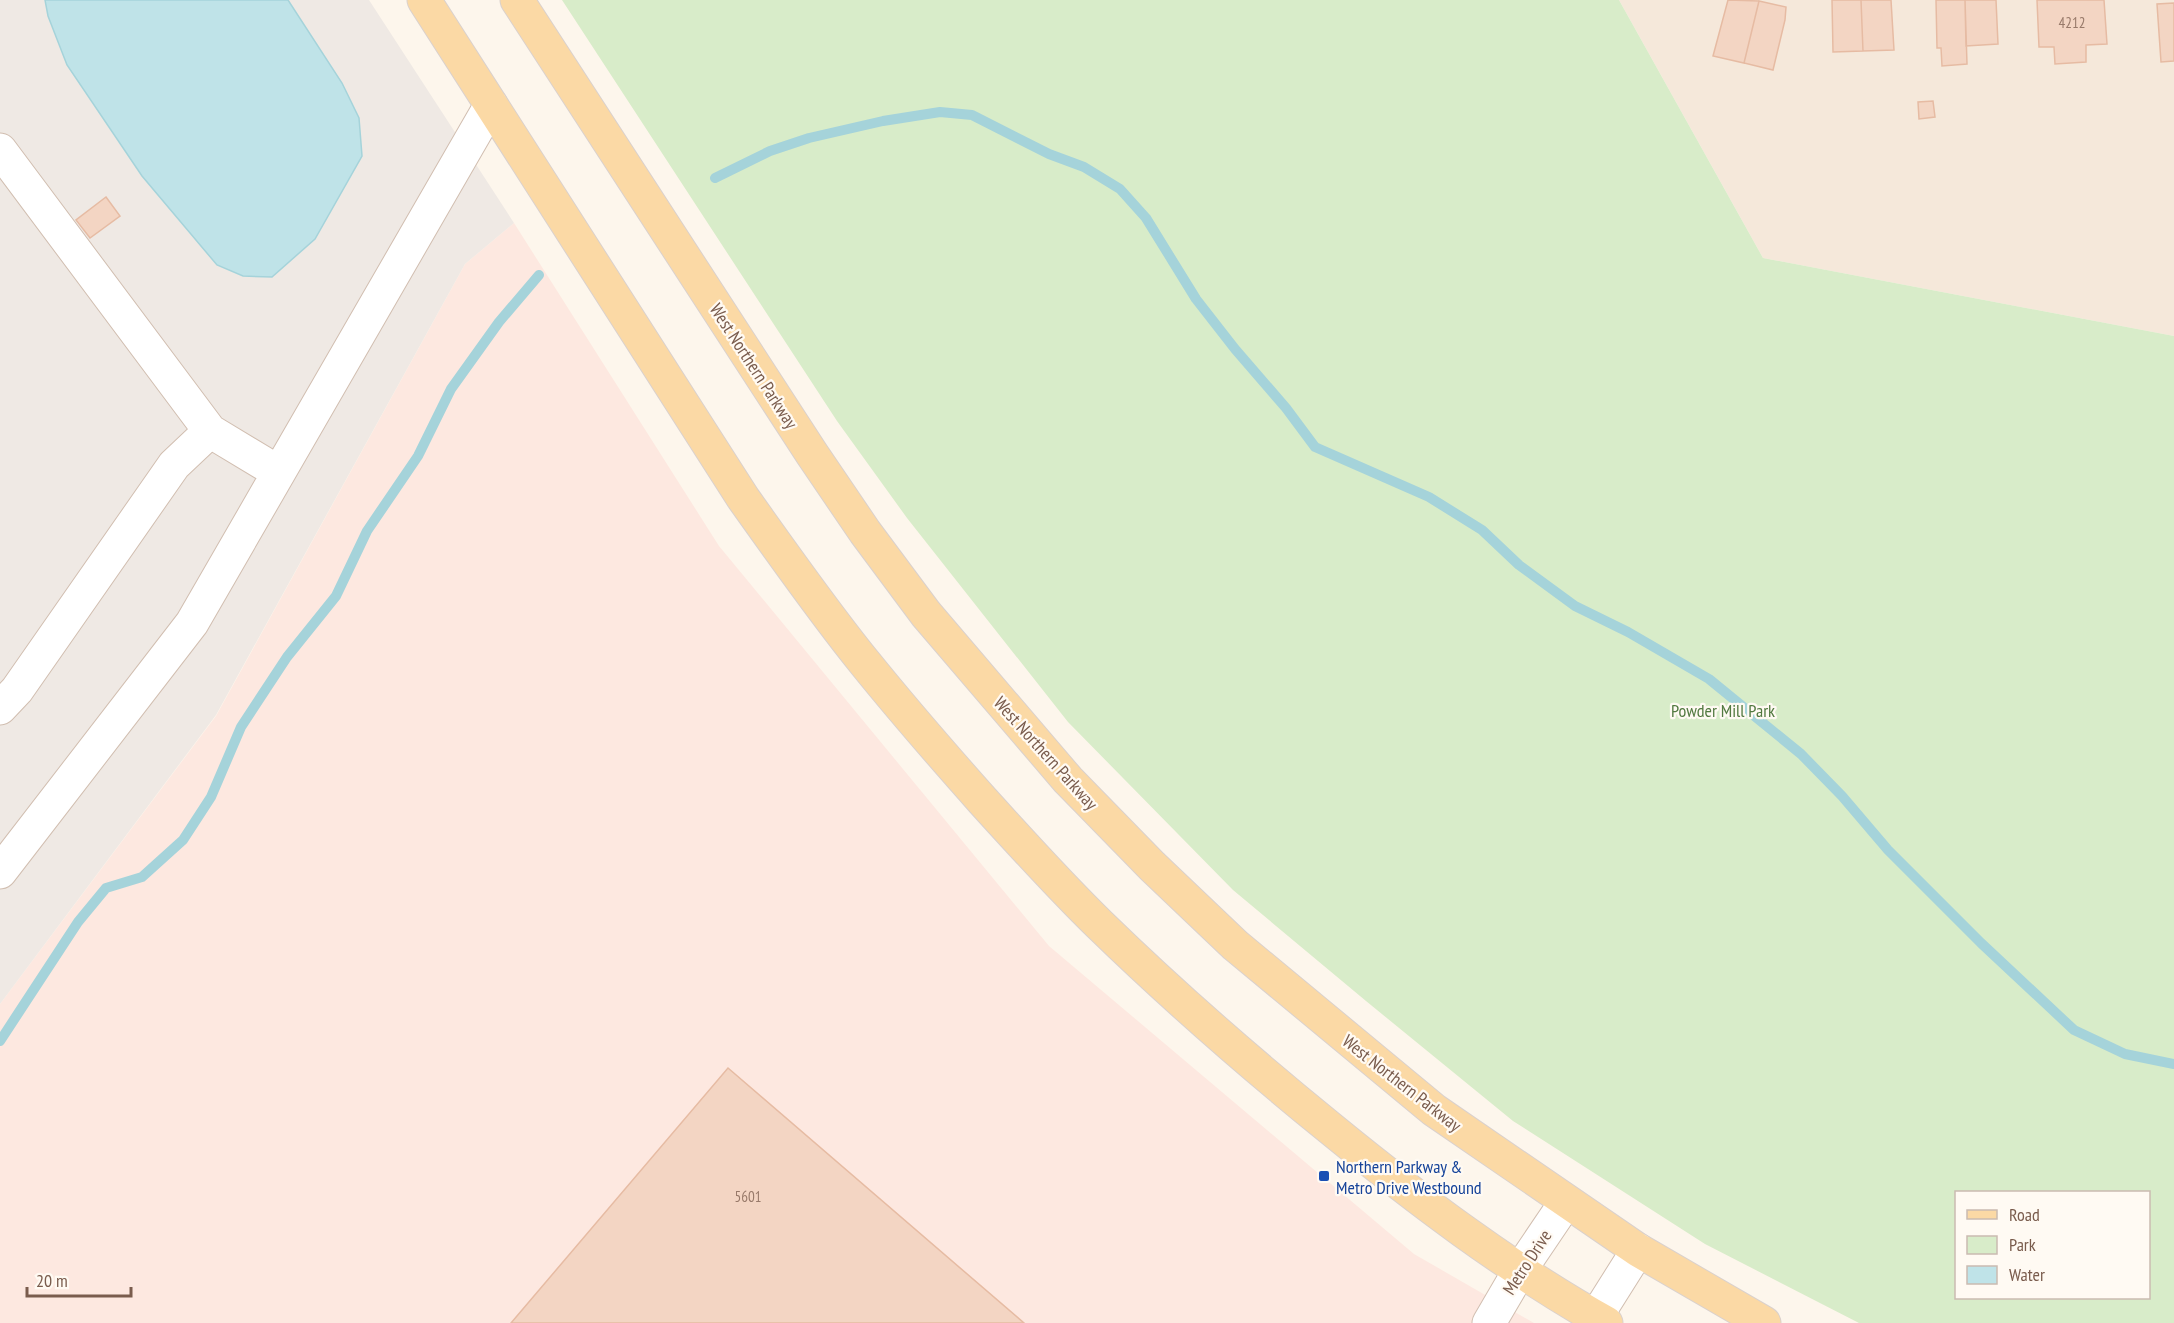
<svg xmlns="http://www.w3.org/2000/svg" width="2174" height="1323" font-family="'PT Sans Narrow',sans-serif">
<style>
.residential{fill:#f5e8da}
.commercial{fill:#fde8e0}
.industrial{fill:#efe9e4}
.green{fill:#d8ecc9;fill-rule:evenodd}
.water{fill:#bfe3e8;stroke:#a5d3da;stroke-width:1.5}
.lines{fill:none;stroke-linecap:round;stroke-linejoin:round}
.stream{stroke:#a5d3da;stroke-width:10}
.building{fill:#f3d5c3;stroke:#e6bba3;stroke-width:1.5}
.minor-casing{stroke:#d1beb0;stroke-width:35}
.major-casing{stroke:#dad1cd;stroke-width:35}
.minor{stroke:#fff;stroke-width:33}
.major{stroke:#fbd9a5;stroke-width:33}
.transit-dot{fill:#1a4fb4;stroke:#fffaf3;stroke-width:2}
.labels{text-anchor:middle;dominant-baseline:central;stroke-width:4.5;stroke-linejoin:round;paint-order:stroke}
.number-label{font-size:15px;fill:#987a6a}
.street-label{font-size:18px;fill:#7a5c4d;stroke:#fffaf3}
.park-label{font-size:18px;fill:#537a41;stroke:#fffaf3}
.transit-label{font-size:18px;fill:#164399;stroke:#fffaf3;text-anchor:start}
</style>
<rect width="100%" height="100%" fill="#fdf6ec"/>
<path class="residential" d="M1619 0H2174V336L1763 258Z"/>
<path class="commercial" d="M514 223 719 546 1049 946 1414 1254 1534 1323H0V1004L216 716 465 264Z"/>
<path class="industrial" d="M0 0H369L514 223 465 264 216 715 0 1004Z"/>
<path class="green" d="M562 0H1619L1763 258 2174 336V1323H1859L1705 1244 1513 1121 1366 1001 1233 890 1068 722 907 518 837 421ZM1956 1192H2148V1298H1956Z"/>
<path class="water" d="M45 0H288L342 83 359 118 362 156 315 239 272 277 243 276 217 265 142 176 67 65 48 16Z"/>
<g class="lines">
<path class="stream" d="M715 178 770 151 809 138 883 121 940 112 972 115 1049 154 1084 167 1120 189 1146 218 1196 299 1235 349 1286 408 1315 447 1429 497 1482 530 1519 565 1575 606 1628 632 1709 679 1801 754 1842 796 1888 850 1981 943 2074 1030 2125 1054 2174 1064
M0 1041 78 922 106 888 142 877 183 840 211 797 241 727 287 657 336 596 367 531 418 456 451 389 499 322 539 275"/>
</g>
<path class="building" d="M1728 0 1759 1 1744 63 1713 56Z
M1861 0H1891L1894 50 1863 51Z
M1861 0 1863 51 1833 52 1832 0Z
M1936 0H1965L1967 64 1942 66 1941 48H1937Z
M1965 0H1996L1998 44 1966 46Z
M2037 0H2104L2107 44 2086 45V62L2055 64 2054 47H2039Z
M1759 1 1786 7 1785 20 1773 70 1744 63Z
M2174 3V61L2161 62 2157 4Z
M1933 101 1935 117 1919 119 1918 102Z
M106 197 120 216 90 238 76 220Z
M728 1068 1024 1323H511Z"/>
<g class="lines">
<g class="minor-casing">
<path id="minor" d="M0 150 210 431 278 472
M0 708 17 690 174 465 210 431
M0 872 192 623 491 105
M1489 1323 1520 1270 1566 1202
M1592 1323 1638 1250"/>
</g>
<g class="major-casing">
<path id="major" d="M424 0 743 498C783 554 822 610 865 663 903 710 943 756 983 801 1021 843 1059 885 1099 924 1173 996 1250 1063 1330 1128 1417 1199 1508 1268 1606 1323
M517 0 812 454 865 532 926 614 1068 780 1152 866 1235 945 1434 1110 1638 1250 1764 1323"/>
</g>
<use href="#minor" class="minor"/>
<use href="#major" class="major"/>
</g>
<rect class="transit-dot" x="1318" y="1170" width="12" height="12" rx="3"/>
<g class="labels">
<g class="number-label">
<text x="2072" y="22">4212</text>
<text x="748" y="1196">5601</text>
</g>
<g class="street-label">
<text transform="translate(754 366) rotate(57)">West Northern Parkway</text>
<text transform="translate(1046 753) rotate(48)">West Northern Parkway</text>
<text transform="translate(1402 1083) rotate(38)">West Northern Parkway</text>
<text transform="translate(1527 1262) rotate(-57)">Metro Drive</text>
</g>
<g class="park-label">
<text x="1723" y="710">Powder Mill Park</text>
</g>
<g class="transit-label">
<text x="1336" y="1166">Northern Parkway &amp;<tspan x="1336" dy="21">Metro Drive Westbound</tspan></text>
</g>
</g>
<rect x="1955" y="1191" width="195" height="108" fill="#fffaf3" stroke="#cabbb1" stroke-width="1.5"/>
<rect x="1967" y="1210" width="30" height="9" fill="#fbd9a5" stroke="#cabbb1" stroke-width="1.5"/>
<text x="2009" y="1221" font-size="18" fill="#7a5c4d">Road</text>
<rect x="1967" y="1236" width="30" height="18" fill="#d8ecc9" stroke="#cabbb1" stroke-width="1.5"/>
<text x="2009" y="1251" font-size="18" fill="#7a5c4d">Park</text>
<rect x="1967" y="1266" width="30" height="18" fill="#bfe3e8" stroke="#cabbb1" stroke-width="1.5"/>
<text x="2009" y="1281" font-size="18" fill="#7a5c4d">Water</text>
<path d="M27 1287v9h104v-9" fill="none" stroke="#7a5c4d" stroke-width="3"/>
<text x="36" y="1287" font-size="18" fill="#7a5c4d" stroke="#fffaf3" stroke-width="4.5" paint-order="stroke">20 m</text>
</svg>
